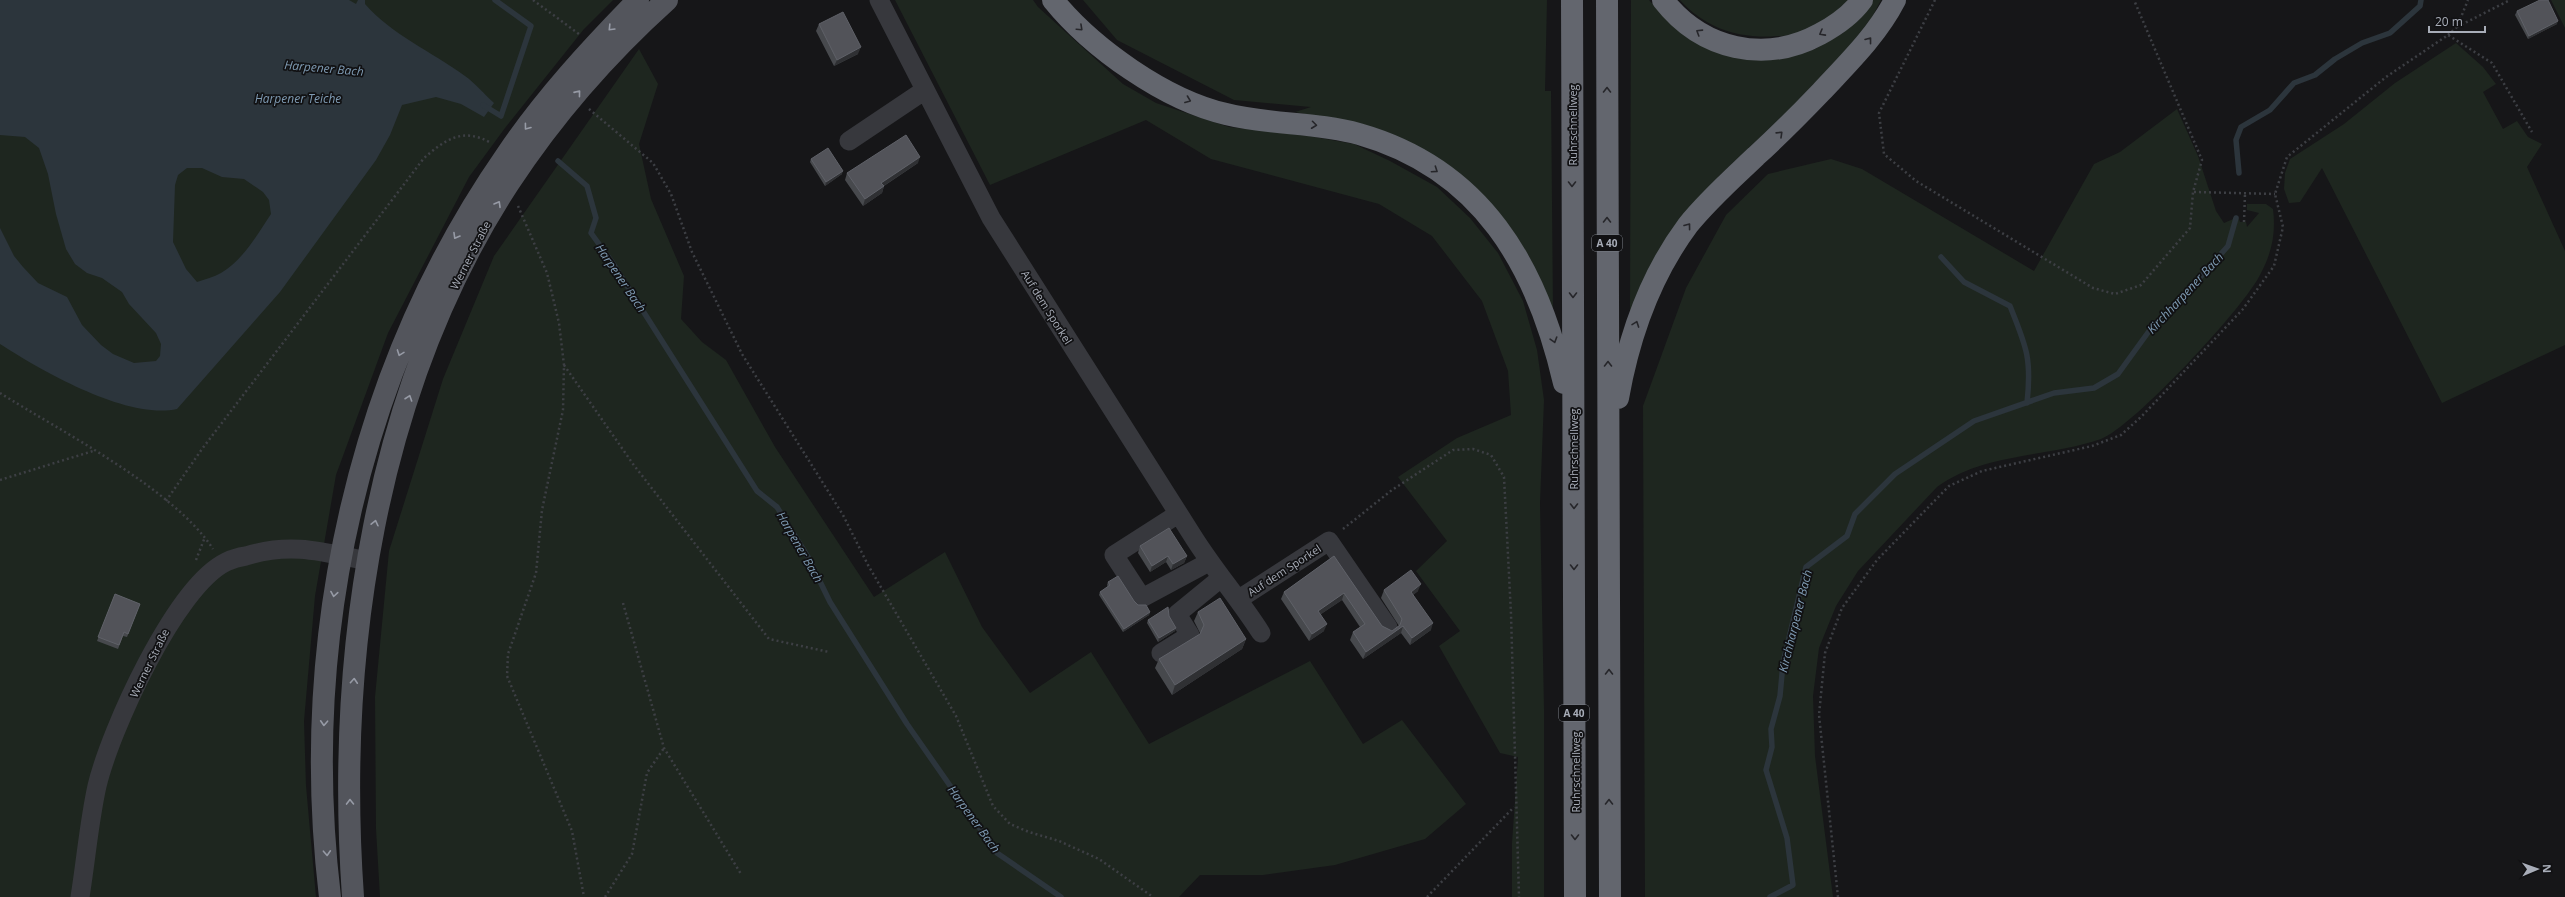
<svg xmlns="http://www.w3.org/2000/svg" width="2565" height="897" font-family="'Open Sans',sans-serif">
<style>
.green{fill:#1e261f}
.water{fill:#2c353c;fill-rule:evenodd}
.lines{fill:none;stroke-linecap:round;stroke-linejoin:round}
.stream{stroke:#2c353c;stroke-width:5.5}
.path{stroke:#3d3f44;stroke-width:2.5;stroke-dasharray:2 3;stroke-linecap:butt}
.minor{stroke:#37383d;stroke-width:19}
.major{stroke:#53555c;stroke-width:22}
.highway{stroke:#63666e;stroke-width:22}
.wall{fill:#47494d}
.shaded-wall{fill:#2f3033}
.building{fill:#525359;stroke:#5f6168}
.oneway{stroke:#979ba6}
.oneway2{stroke:#26262a}
.labels{text-anchor:middle;dominant-baseline:central;stroke-width:3.5;stroke-linejoin:round;paint-order:stroke}
.shield{fill:#111113;stroke:#7b7e86;stroke-width:1}
.shield-label{font-size:10px;font-weight:bold;fill:#a8adb8}
.street-label{font-size:11px;fill:#a8adb8;stroke:#111113}
.water-label{font-size:12px;font-style:italic;fill:#7f9bb3;stroke:#111113}
</style>
<rect width="100%" height="100%" fill="#161618"/>
<path class="green" d="M0 0H613L584 29 505 128 469 177 388 333 336 475 315 596 304 721 306 786 316 897H0Z
M895 0H1033L1038 7 1123 84 1156 103 1229 127 1309 136 1354 144 1390 161 1437 187 1470 218 1498 253 1523 301 1537 350 1544 400 1540 503 1544 709V897H1512V843L1518 757 1500 753 1439 646 1460 631 1416 571 1447 541 1398 477 1457 438 1511 415 1508 371 1482 301 1432 236 1379 204 1211 159 1146 120 990 185Z
M1083 0H1547L1545 91H1551L1553 311 1529 256 1503 218 1361 125 1295 112 1311 107 1234 100 1117 40Z
M1631 0H1649L1668 21 1724 54 1743 59 1771 60 1815 49 1843 33 1871 0H1881L1872 17 1849 47 1790 109 1719 176 1630 315Z
M1680 0H1848C1836 12 1823 25 1807 31 1798 35 1786 36 1777 36 1740 39 1706 29 1680 0Z
M2551 0H2565V28Z
M2456 43 2483 67 2496 84 2483 92 2503 129 2517 121 2528 137 2542 144 2527 167 2565 251V345L2442 403 2322 168 2300 202 2289 203 2284 189 2285 173 2290 159 2344 124 2395 83Z
M639 49 658 84 639 144 651 199 684 276 681 319 702 342 726 360 775 447 874 597 945 552 982 627 1030 693 1091 652 1149 744 1310 661 1363 744 1402 720 1466 804 1425 839 1335 865 1263 875H1200L1179 897H380L376 829 375 697 389 551 443 379 494 256Z
M2177 109 2198 156 2216 211 2224 223 2238 217 2240 222H2246L2247 227 2259 213 2247 210V204H2266L2273 209C2276 233 2272 252 2261 273 2246 306 2133 427 2101 439 2046 458 1985 452 1937 487L1858 571 1836 606 1819 648 1813 696 1815 756 1833 897H1645L1643 406 1686 288 1726 215 1768 174 1831 159 1862 169 2034 271 2094 164 2120 152Z"/>
<path class="water" d="M0 0H349L356 4 358 0H365V4C391 34 432 52 465 76 475 83 484 94 494 103L484 117 461 104 436 97 402 105 390 135 376 160 280 292 177 409C127 420 42 371 0 344V228L14 256 23 267 38 283 67 297 82 325 101 345 113 354 134 363 156 361 160 356 161 344 156 333 129 304 122 292 102 278 87 273 75 264 66 249 56 214 48 174 39 148 25 137 0 135ZM187 168H202L222 177 244 179 263 192 269 200 271 214C257 235 243 260 221 273 214 277 205 279 197 282L186 269 173 242 175 185 178 175Z"/>
<g class="lines">
<path class="stream" d="M483 105 501 116 531 26 495 0
M558 161 587 186 596 218 591 233 612 262 757 491 777 507 808 557 830 602 907 724 997 853 1061 897
M2239 173 2236 140 2241 127 2270 110 2294 83 2315 75 2335 59 2362 43 2390 33 2420 6 2421 0
M1941 257 1964 282 2010 306C2026 346 2032 358 2027 403
M1770 897 1793 885 1787 838 1766 770 1772 747 1771 729 1780 696 1783 663 1806 567 1847 536 1855 514 1895 474 1974 421 2054 393 2094 388 2118 374 2152 327 2179 301 2228 246 2236 218"/>
<path class="path" d="M533 0 579 34
M1935 0 1879 113 1884 154 1916 181 2093 288 2115 294 2141 285 2190 228 2193 192 2202 160 2134 0
M2457 27 2510 0
M2448 35 2457 27 2468 0
M589 109 653 163 671 194 692 252 742 354 843 515 868 565 956 716 993 806 1010 824 1029 832 1059 841 1099 859 1153 897
M2194 192 2275 194
M518 206 547 273 559 323 564 365 563 410 542 510 536 573 508 654 507 676 572 831 584 897
M2244 222 2245 194
M564 365 633 464 769 639 829 652
M0 393C62 432 174 489 213 549
M0 480 93 451
M166 501 202 449 424 158C446 139 463 127 491 143
M1343 529 1392 490 1453 450 1473 449 1491 455 1504 477 1511 614 1519 897
M196 560 205 537
M623 603 664 748 741 874
M605 897 632 854 647 773 664 748
M1427 897 1514 807
M1838 897 1819 715 1825 653 1842 608 1877 560 1949 486 1982 471 2092 446 2121 435 2142 416 2243 309 2274 266 2283 227 2275 194 2287 157 2386 77 2448 35 2492 63 2532 132"/>
<path class="minor" d="M879 0 991 218 1194 538C1215 571 1240 600 1261 633
M849 141 925 90
M1178 514 1114 555 1142 598 1209 562
M1239 599 1329 541 1388 627
M1161 653 1190 635 1177 614 1221 578
M80 897C86 860 89 822 97 786 110 731 175 587 226 562 232 559 239 557 246 556 291 542 323 552 367 561"/>
<path class="major" d="M330 897C299 639 358 368 507 154 545 98 591 48 638 0
M353 897C336 655 374 390 509 183 553 116 607 54 667 0"/>
<path class="highway" d="M1053 0C1092 48 1165 100 1226 114 1270 125 1316 122 1359 134 1482 169 1537 266 1564 383
M1572 0 1575 897
M1607 0 1610 897
M1663 0C1702 50 1765 64 1820 34 1837 25 1851 15 1862 0
M1618 398C1629 336 1650 276 1688 225 1708 200 1733 178 1756 156 1779 135 1800 114 1821 92 1848 63 1877 35 1895 0"/>
</g>
<path class="wall" d="M2517 11 2557 24 2528 39 2515 15Z
M819 24 858 54 834 66 816 31Z
M811 159 842 174 825 186 810 162Z
M918 163 884 186 882 193 863 206 845 180 847 173Z
M1140 546 1187 556 1184 563 1171 570 1166 562 1150 572 1138 553Z
M1334 556 1382 626 1392 631 1399 626 1381 598 1384 590 1418 591 1413 595 1431 630 1410 645 1401 633 1363 659 1350 640 1353 632 1360 627 1342 600 1321 614 1324 631 1309 641 1281 599 1284 592Z
M1108 582 1138 605 1150 612 1149 615 1123 632 1099 595 1100 592 1108 587 1107 585Z
M115 594 140 604 127 637 123 636 118 649 97 641Z
M1198 612 1246 639 1242 649 1172 695 1155 668 1159 659 1200 634V633L1194 621Z
M1169 616 1176 628 1175 631 1158 642 1147 623 1148 620Z"/>
<path class="shaded-wall" d="M2558 21 2557 24 2528 39 2529 36Z
M861 47 858 54 834 66 837 60Z
M920 157 918 163 879 189 881 183Z
M843 171 842 174 825 186 826 182Z
M884 186 882 193 863 206 865 199Z
M1168 556 1166 562 1150 572 1152 566Z
M1187 556 1184 563 1171 570 1173 564Z
M1421 584 1418 591 1408 599 1411 592Z
M1344 593 1342 600 1315 618 1318 611Z
M1150 612 1149 615 1123 632 1124 629Z
M1433 623 1431 630 1410 645 1412 638Z
M1327 624 1324 631 1309 641 1312 634Z
M1403 626 1401 633 1363 659 1366 652Z
M1176 628 1175 631 1158 642 1159 638Z
M1246 639 1242 649 1172 695 1175 685Z"/>
<path class="building" d="M2540 0H2548L2558 21 2529 36 2517 11Z
M843 12 861 47 837 60 819 24Z
M906 135 920 157 881 183 884 186 865 199 847 173Z
M828 148 843 171 826 182 811 159Z
M1169 528 1187 556 1173 564 1168 556 1152 566 1140 546Z
M1334 556 1382 626 1392 631 1400 625 1402 619 1384 590 1411 570 1421 584 1411 592 1433 623 1412 638 1403 626 1366 652 1353 632 1365 624 1344 593 1318 611 1327 624 1312 634 1284 592Z
M1118 576 1134 601 1138 605H1146L1150 612 1124 629 1100 592 1110 585 1108 582Z
M115 594 140 604 128 634 124 632 119 645 98 637Z
M1220 598 1246 639 1175 685 1159 659 1200 634 1204 625 1198 612Z
M1168 607 1169 616 1176 628 1159 638 1148 620Z"/>
<defs><path id="oneway-chevron" d="M-2-3.5L2.5 0L-2 3.5" fill="none" stroke-width="1.6" stroke-linecap="round" stroke-linejoin="round"/></defs>
<g class="oneway">
<use href="#oneway-chevron" transform="translate(611 28) rotate(134)"/>
<use href="#oneway-chevron" transform="translate(578 93) rotate(-51)"/>
<use href="#oneway-chevron" transform="translate(527 127) rotate(127)"/>
<use href="#oneway-chevron" transform="translate(498 204) rotate(-60)"/>
<use href="#oneway-chevron" transform="translate(456 236) rotate(120)"/>
<use href="#oneway-chevron" transform="translate(400 353) rotate(110)"/>
<use href="#oneway-chevron" transform="translate(409 398) rotate(-71)"/>
<use href="#oneway-chevron" transform="translate(375 523) rotate(-77)"/>
<use href="#oneway-chevron" transform="translate(334 594) rotate(99)"/>
<use href="#oneway-chevron" transform="translate(354 681) rotate(-86)"/>
<use href="#oneway-chevron" transform="translate(324 723) rotate(93)"/>
<use href="#oneway-chevron" transform="translate(350 802) rotate(-91)"/>
<use href="#oneway-chevron" transform="translate(327 853) rotate(87)"/>
</g>
<g class="oneway2">
<use href="#oneway-chevron" transform="translate(1080 28) rotate(43)"/>
<use href="#oneway-chevron" transform="translate(1699 32) rotate(-148)"/>
<use href="#oneway-chevron" transform="translate(1822 33) rotate(151)"/>
<use href="#oneway-chevron" transform="translate(1869 40) rotate(-52)"/>
<use href="#oneway-chevron" transform="translate(1607 90) rotate(-90)"/>
<use href="#oneway-chevron" transform="translate(1188 100) rotate(21)"/>
<use href="#oneway-chevron" transform="translate(1314 125) rotate(7)"/>
<use href="#oneway-chevron" transform="translate(1780 134) rotate(-44)"/>
<use href="#oneway-chevron" transform="translate(1435 170) rotate(34)"/>
<use href="#oneway-chevron" transform="translate(1572 184) rotate(90)"/>
<use href="#oneway-chevron" transform="translate(1607 220) rotate(-90)"/>
<use href="#oneway-chevron" transform="translate(1688 226) rotate(-53)"/>
<use href="#oneway-chevron" transform="translate(1573 295) rotate(90)"/>
<use href="#oneway-chevron" transform="translate(1636 324) rotate(-70)"/>
<use href="#oneway-chevron" transform="translate(1554 340) rotate(73)"/>
<use href="#oneway-chevron" transform="translate(1608 364) rotate(-90)"/>
<use href="#oneway-chevron" transform="translate(1574 506) rotate(90)"/>
<use href="#oneway-chevron" transform="translate(1574 567) rotate(90)"/>
<use href="#oneway-chevron" transform="translate(1609 672) rotate(-90)"/>
<use href="#oneway-chevron" transform="translate(1609 802) rotate(-90)"/>
<use href="#oneway-chevron" transform="translate(1575 837) rotate(90)"/>
</g>
<g class="labels">
<g class="shield">
<rect x="1592" y="235" width="30" height="16" rx="3"/>
<rect x="1559" y="705" width="30" height="16" rx="3"/>
</g>
<g class="shield-label">
<text x="1607" y="243">A 40</text>
<text x="1574" y="713">A 40</text>
</g>
<g class="street-label">
<text transform="translate(1572 125) rotate(-90)">Ruhrschnellweg</text>
<text transform="translate(470 255) rotate(-63)">Werner Straße</text>
<text transform="translate(1047 307) rotate(58)">Auf dem Sporkel</text>
<text transform="translate(1573 449) rotate(-90)">Ruhrschnellweg</text>
<text transform="translate(1284 570) rotate(-33)">Auf dem Sporkel</text>
<text transform="translate(149 663) rotate(-64)">Werner Straße</text>
<text transform="translate(1575 772) rotate(-90)">Ruhrschnellweg</text>
</g>
<g class="water-label">
<text transform="translate(324 68) rotate(5)">Harpener Bach</text>
<text x="298" y="98">Harpener Teiche</text>
<text transform="translate(621 278) rotate(56)">Harpener Bach</text>
<text transform="translate(2185 293) rotate(-47)">Kirchharpener Bach</text>
<text transform="translate(800 547) rotate(60)">Harpener Bach</text>
<text transform="translate(1795 621) rotate(-76)">Kirchharpener Bach</text>
<text transform="translate(974 819) rotate(54)">Harpener Bach</text>
</g>
</g>
<g transform="translate(2537 869) rotate(88)" stroke="#111113" stroke-width="3" paint-order="stroke">
<path d="M0-3L7 15L0 10L-7 15Z" fill="#a8adb8"/>
<text y="-6" font-size="11" font-weight="bold" text-anchor="middle" fill="#a8adb8">N</text>
</g>
<path d="M2429 26v6h56v-6" fill="none" stroke="#a8adb8" stroke-width="2"/>
<text x="2435" y="26" font-size="12" fill="#a8adb8" stroke="#111113" stroke-width="3" paint-order="stroke">20 m</text>
</svg>
